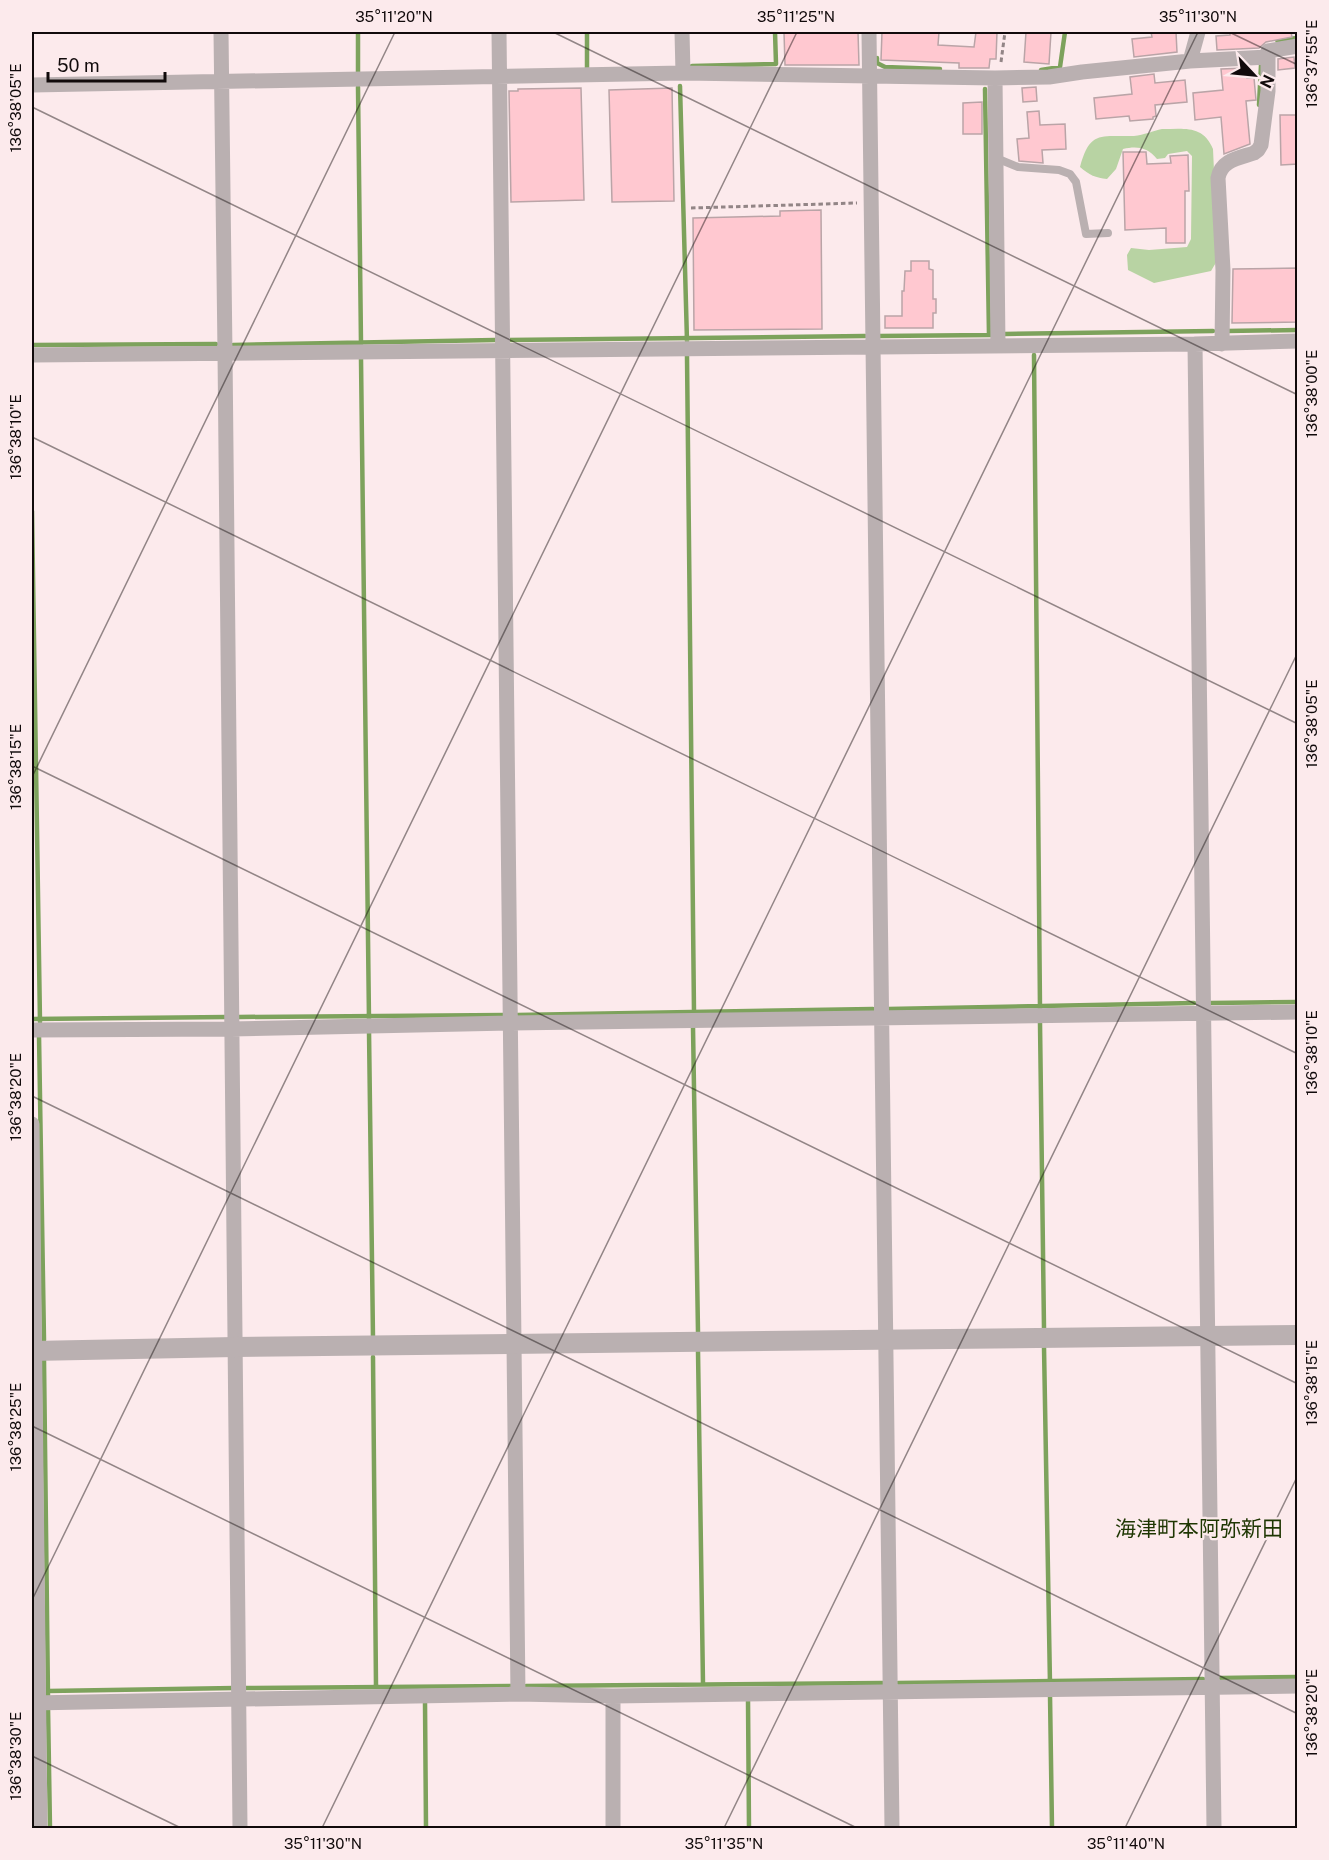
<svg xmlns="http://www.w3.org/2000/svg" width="1329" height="1860" font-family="'Public Sans','Noto Sans JP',sans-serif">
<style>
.green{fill:#b8d3a3}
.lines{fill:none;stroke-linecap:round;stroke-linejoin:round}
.stream{stroke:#7da25c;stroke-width:4.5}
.building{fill:#ffc8d0;stroke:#baa4a7;stroke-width:1.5}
.path{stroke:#928586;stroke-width:3;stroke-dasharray:4.5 3;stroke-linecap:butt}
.service{stroke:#bab0b1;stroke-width:8}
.minor{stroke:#bab0b1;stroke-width:15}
.tertiary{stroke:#bab0b1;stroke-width:20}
.ticks{fill:none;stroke:#110a0b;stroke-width:1.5;stroke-opacity:0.45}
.labels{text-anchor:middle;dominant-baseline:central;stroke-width:4.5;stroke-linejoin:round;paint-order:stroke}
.quarter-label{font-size:21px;fill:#1e3602;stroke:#fceaec}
.neatline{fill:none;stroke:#110a0b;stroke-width:2}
.ticks-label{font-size:15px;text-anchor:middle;fill:#110a0b}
</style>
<rect width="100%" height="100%" fill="#fceaec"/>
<path class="green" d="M1162 129C1185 129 1203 125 1213 149L1218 259 1211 271 1154 283 1128 270 1127 255 1131 248 1149 250 1187 247 1191 239 1192 156 1187 151 1168 154 1165 158 1157 159C1147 147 1137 146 1123 149L1116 169 1107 179C1096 178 1089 175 1080 167 1090 129 1102 137 1134 136 1144 135 1153 131 1162 129Z"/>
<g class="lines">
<path class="stream" d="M358 32V72
M587 32V69
M1277 40 1298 38
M877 58V63L885 67 940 69
M692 66 776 64 775 32
M1041 70 1060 67 1065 32
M680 86 687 341
M358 87 361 344
M985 89 989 335
M1259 105 1261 65
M1227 331 1298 330
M1004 334 1213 331
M879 336 991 335
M508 340 865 336
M32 345 216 344
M233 345 495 340
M1034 355 1040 1009
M687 356 694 1012
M361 359 369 1020
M32 511 40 1022
M1211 1003 1298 1002
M888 1009 1194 1003
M517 1015 873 1009
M239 1017 505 1015
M32 1019 227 1017
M1040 1023 1044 1328
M693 1027 698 1332
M369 1031 373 1338
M39 1035 44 1340
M1044 1347 1050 1684
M698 1351 703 1684
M373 1357 376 1686
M44 1360 48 1697
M1221 1678 1298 1677
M898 1683 1203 1679
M526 1686 883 1683
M245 1688 511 1686
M48 1691 235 1688
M1050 1695 1052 1828
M748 1700 749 1828
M425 1702 426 1828
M48 1707 50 1828"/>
</g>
<path class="building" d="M784 32H858L859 65H785Z
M882 32H939L938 45 974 47 976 32H997L996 59H990L989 68H959V63L881 60Z
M1026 32H1051L1049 64 1024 62Z
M1151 32H1176L1177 52 1134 57 1132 39 1152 37Z
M1230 32H1291L1292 37 1266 42 1259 48 1217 50 1216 36 1230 35Z
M1294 57 1295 68 1278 70V59Z
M1246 68 1247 78H1254L1256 100 1246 101 1250 144 1224 154 1221 117 1195 120 1193 93 1223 90 1221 69Z
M1154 74 1155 83 1185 80 1187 102 1155 105 1156 116 1153 117V119L1130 121 1129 116 1096 119 1094 98 1132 94 1130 77Z
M1036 87 1037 101 1023 102 1022 88Z
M581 88 584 200 511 202 509 91H518V89Z
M672 88 674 201 612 202 609 90Z
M982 102V134H963V103Z
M1039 111 1040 125 1065 124 1066 149 1042 150 1043 163 1019 161 1017 139 1029 138 1027 112Z
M1280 115H1296L1298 164 1281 165Z
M1123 152H1146L1147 164 1171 163 1170 156 1188 155 1189 191H1185V243H1166V228L1125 230Z
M821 210 822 329 694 330 693 218 780 216V211Z
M911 261H929V269L933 270V299H936V313H933V328H885V316H902V291H904L905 271H911Z
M1298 268V322L1232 323 1233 269Z"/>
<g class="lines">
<path class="path" d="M1001 62 1005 32
M691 208 857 203"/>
<path class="service" d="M996 158 1018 167 1059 170 1070 174 1076 182 1086 234 1108 233"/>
<path class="minor" d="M221 32 225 353 240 1828
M499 32 518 1694
M682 32 683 73
M869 32 892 1828
M1190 61 1268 57
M995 78 998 345
M32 85 683 73 995 78 1049 77 1082 72 1190 61 1198 32
M1195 344 1214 1828
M1222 344 1223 270 1218 178C1221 160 1239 158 1254 153L1258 150 1261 145 1268 91V51L1298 46
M32 355 1195 344 1298 341
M32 1030 231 1029 511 1023 1298 1012
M32 1124 40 1828
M32 1703 518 1694 613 1696 1298 1686
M613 1828V1696"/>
<path class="tertiary" d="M32 1351 235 1347 1298 1335"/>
</g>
<path class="ticks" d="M553 32 1298 395M1229 32 1298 65M32 107 1298 724M32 437 1298 1054M32 766 1298 1384M32 777 395 32M32 1096 1298 1714M32 1426 857 1828M32 1600 797 32M32 1756 181 1828M322 1828 1198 32M724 1828 1298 652M1125 1828 1298 1475"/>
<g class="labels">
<g class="quarter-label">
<text x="1199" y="1528">海津町本阿弥新田</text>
</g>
</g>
<rect width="1329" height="1860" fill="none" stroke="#fceaec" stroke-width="66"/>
<g transform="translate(1254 75) rotate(116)" stroke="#fceaec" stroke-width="4.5" paint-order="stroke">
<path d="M0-4.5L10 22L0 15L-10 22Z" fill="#110a0b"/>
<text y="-9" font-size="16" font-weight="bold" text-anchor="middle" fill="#110a0b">N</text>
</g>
<path d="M48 72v9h117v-9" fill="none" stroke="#110a0b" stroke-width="3"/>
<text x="57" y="72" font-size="18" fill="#110a0b" stroke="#fceaec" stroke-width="4.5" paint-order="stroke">50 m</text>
<rect x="33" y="33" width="1263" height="1794" class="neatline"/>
<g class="ticks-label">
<text x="394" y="22">35°11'20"N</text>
<text x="796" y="22">35°11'25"N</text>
<text x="1198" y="22">35°11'30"N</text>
<text transform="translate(1312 64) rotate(-90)" y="5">136°37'55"E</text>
<text transform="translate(16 108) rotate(-90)" y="5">136°38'05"E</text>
<text transform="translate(1312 394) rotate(-90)" y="5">136°38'00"E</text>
<text transform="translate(16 437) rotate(-90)" y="5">136°38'10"E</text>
<text transform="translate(1312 724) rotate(-90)" y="5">136°38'05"E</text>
<text transform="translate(16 767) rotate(-90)" y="5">136°38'15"E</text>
<text transform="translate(1312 1053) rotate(-90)" y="5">136°38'10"E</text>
<text transform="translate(16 1097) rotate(-90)" y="5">136°38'20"E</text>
<text transform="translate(1312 1383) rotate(-90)" y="5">136°38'15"E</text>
<text transform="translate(16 1427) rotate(-90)" y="5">136°38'25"E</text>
<text transform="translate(1312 1713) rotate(-90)" y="5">136°38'20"E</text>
<text transform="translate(16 1756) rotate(-90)" y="5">136°38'30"E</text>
<text x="323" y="1849">35°11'30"N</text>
<text x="724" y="1849">35°11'35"N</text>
<text x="1126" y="1849">35°11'40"N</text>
</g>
</svg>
